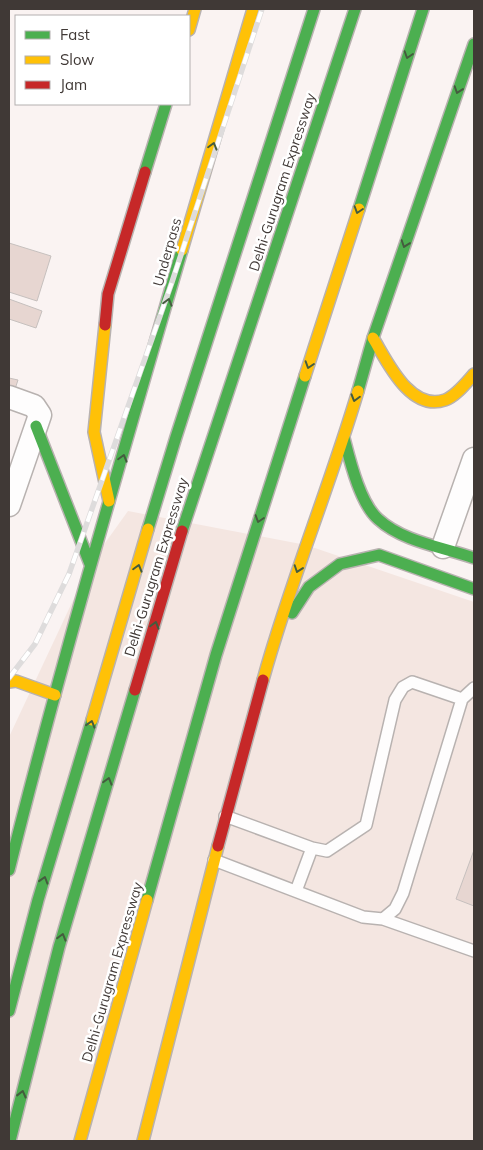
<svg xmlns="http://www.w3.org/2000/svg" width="483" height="1150" font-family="Mulish,sans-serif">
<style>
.built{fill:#f4e6e1}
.building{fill:#e7d6d1;stroke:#c6c0be}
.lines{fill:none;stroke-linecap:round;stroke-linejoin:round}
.lane-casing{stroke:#b8b2b0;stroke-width:14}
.street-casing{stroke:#b8b2b0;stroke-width:25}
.fast-casing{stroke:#b8b2b0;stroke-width:14}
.slow-casing{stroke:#b8b2b0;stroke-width:14}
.jam-casing{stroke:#b8b2b0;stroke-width:14}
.lane{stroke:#fefdfd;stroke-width:11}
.street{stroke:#fefdfd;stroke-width:22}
.fast{stroke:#4caf50;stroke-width:11}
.slow{stroke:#ffc107;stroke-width:11}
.jam{stroke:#c62828;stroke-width:11}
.rail-casing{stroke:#dedcdc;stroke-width:5.5}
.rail{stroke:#fff;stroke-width:4;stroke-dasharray:11;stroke-linecap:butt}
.oneway{stroke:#445c3e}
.labels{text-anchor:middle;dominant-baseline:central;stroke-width:5;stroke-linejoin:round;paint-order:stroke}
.street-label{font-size:14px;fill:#403936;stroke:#fff}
</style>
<rect width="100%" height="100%" fill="#faf3f2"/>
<path class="built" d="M128 511 306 545 474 602V1141H9V737L90 564Z"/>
<path class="building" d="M9 243 51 256 37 301 9 292Z
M9 299 42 311 36 328 9 319Z
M9 378 18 380 14 392 9 391Z
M474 850V906L456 899Z"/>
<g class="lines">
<g class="lane-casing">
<path id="lane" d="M225 816 312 848
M214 860 363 917 383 919 474 951
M296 891 312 848 327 851 366 825 395 700 403 687 412 682 462 699
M383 919 395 909 403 893 462 699 474 688"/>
</g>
<g class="street-casing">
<path id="street" d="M9 397 34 406 40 415 9 505
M443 547 474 459"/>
</g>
<g class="fast-casing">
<path id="fast" d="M145 172 166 104
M359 209 423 9
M358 391 373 338 474 44
M36 426 90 564
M344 438C350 461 360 503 378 519 403 542 443 547 474 558
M148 529 176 437 314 9
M182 531 355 9
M292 613 309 587 340 564 379 555 474 589
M9 870C61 662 122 456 182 250
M147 900 216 655 305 376
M9 1011 38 900 92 720
M10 1141 59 947 135 690"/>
</g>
<g class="slow-casing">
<path id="slow" d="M189 30 195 9
M182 250 253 9
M105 325 94 432 109 501
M373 338C387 361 410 412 445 400 456 396 466 383 474 374
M305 376 359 209
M263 680C290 582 329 489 358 391
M9 682 16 681 55 695
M92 720 148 529
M80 1141 147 900
M143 1141 218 846"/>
</g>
<g class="jam-casing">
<path id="jam" d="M105 325 108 294 145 172
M135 690 182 531
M218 846 263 680"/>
</g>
<use href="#lane" class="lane"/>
<use href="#street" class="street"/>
<use href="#fast" class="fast"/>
<use href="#slow" class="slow"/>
<use href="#jam" class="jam"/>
<g class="rail-casing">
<path id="rail" d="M9 678 35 644 69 574 172 282 262 9"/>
</g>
<use href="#rail" class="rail"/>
</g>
<defs><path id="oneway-chevron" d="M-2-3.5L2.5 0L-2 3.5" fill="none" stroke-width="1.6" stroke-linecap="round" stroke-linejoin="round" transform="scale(1.25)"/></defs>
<g class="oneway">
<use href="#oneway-chevron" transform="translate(408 55) rotate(108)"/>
<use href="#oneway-chevron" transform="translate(458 90) rotate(109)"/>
<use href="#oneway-chevron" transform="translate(213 146) rotate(-74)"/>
<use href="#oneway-chevron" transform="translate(358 210) rotate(108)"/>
<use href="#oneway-chevron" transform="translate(405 244) rotate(109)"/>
<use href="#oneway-chevron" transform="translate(168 302) rotate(-74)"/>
<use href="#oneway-chevron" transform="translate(309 365) rotate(108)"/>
<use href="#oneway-chevron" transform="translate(355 398) rotate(106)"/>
<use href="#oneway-chevron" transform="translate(123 458) rotate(-74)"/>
<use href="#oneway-chevron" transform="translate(259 519) rotate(108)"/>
<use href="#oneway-chevron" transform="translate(138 568) rotate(-74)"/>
<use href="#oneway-chevron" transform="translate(298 569) rotate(109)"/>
<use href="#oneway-chevron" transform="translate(155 625) rotate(-74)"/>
<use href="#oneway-chevron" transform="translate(91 724) rotate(-73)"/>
<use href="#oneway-chevron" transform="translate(108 781) rotate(-74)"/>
<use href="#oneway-chevron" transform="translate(44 880) rotate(-73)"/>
<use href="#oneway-chevron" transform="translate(62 937) rotate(-74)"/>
<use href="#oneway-chevron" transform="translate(22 1094) rotate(-76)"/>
</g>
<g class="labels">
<g class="street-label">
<text transform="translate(282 182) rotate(-72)">Delhi-Gurugram Expressway</text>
<text transform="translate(167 252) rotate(-74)">Underpass</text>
<text transform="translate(156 567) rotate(-73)">Delhi-Gurugram Expressway</text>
<text transform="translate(112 972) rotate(-74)">Delhi-Gurugram Expressway</text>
</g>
</g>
<rect width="483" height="1150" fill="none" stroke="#403936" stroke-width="20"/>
<rect x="15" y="15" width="175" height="90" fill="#ffffff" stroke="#b3b0af"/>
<rect x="25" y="31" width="25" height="8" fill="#4caf50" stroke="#b3b0af"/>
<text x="60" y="40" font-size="15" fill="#403936">Fast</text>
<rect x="25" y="56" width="25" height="8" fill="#ffc107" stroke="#b3b0af"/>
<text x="60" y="65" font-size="15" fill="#403936">Slow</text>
<rect x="25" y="81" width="25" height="8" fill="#c62828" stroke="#b3b0af"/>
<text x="60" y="90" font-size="15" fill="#403936">Jam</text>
</svg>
